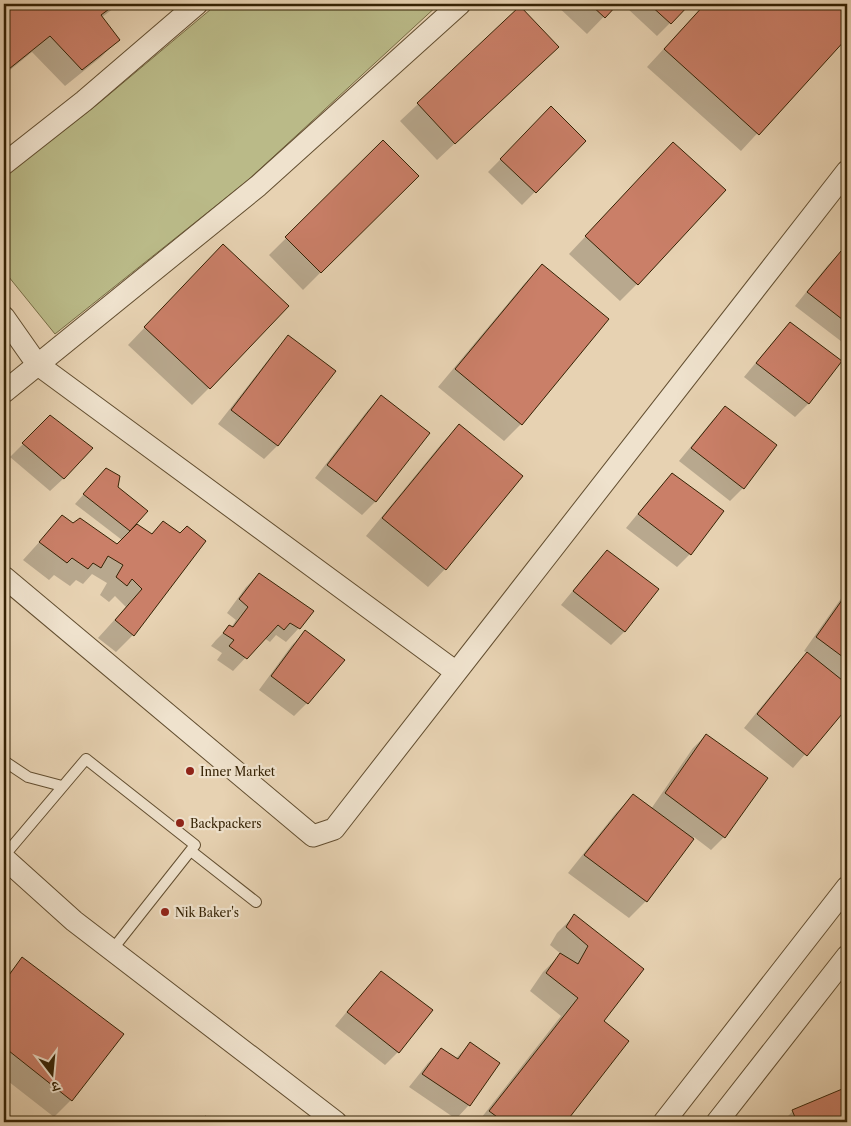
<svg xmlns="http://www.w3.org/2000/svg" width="851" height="1126" font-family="'Libre Caslon Text','Noto Serif Devanagari',serif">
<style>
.green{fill:#baba88;stroke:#786e46}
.shadow{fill:#0003}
.building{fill:#ca7f68;stroke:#352204}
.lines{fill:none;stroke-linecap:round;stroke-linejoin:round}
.service-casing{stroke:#624e30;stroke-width:12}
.minor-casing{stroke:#624e30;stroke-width:23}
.service{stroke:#efe2cd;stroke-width:10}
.minor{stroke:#efe2cd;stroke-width:21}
.poi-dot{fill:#8f2418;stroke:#efe2cd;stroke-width:2}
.labels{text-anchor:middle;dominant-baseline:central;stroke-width:4.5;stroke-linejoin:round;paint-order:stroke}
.poi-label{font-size:12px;fill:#352204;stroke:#efe2cd;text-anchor:start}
</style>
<rect width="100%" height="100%" fill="#e7d2b2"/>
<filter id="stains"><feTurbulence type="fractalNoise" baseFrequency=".004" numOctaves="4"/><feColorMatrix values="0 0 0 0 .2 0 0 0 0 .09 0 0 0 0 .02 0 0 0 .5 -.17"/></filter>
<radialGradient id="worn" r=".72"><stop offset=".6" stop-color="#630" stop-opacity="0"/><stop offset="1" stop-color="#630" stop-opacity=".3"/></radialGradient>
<path class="green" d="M217 4H439L247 181 55 334 4 271V177L99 103Z"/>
<path class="shadow" d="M4 4H119L101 18 118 40 101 57 65 86 32 52 4 75Z
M555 4H616L587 34Z
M633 4H689L657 36 628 9Z
M705 4H839L847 11V36L741 151 647 67Z
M520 8 540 64 437 160 400 121Z
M551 108 585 141 522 205 488 172Z
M383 142 417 176 303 290 269 255Z
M656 161 637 284 620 301 569 254Z
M841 252 847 257V344L846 345 795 306 828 265Z
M206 263 209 388 192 405 128 345Z
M542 266 521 424 504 441 438 387 525 283Z
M790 324 840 361 808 404 795 417 744 377 777 337Z
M289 337 334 372 277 446 264 459 218 424 276 350Z
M381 397 429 433 375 502 362 515 315 478 368 410Z
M725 408 743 488 730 501 679 461 712 421Z
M50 417 64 478 50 491 10 457Z
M460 426 445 569 428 587 366 536 442 443Z
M106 469 116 487 133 530 151 534 163 523 133 635 116 652 98 638 126 607 115 596 109 602 100 595 107 583 92 574 83 584 76 580 70 586 54 575 49 580 23 560 62 517 73 525 117 545 122 540 75 504Z
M672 475 690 554 677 567 626 528 659 488Z
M607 552 657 589 624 632 611 645 561 605 594 565Z
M259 574 312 611 299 628 286 642 276 635 270 642 264 638 233 671 217 660 222 653 211 646 216 640 229 627 231 628 236 620 227 613 246 587Z
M847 590V706L793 768 744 728 794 667 807 653 804 651Z
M305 632 307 703 294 716 259 690 292 645Z
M706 735 724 837 711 850 694 837 646 901 629 918 568 873 616 813 633 796 651 809 693 748Z
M574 916 643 969 603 1022 627 1042 564 1122H478L561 1016 530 991 543 972 561 954 550 945 557 933Z
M23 959 71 1100 54 1117 4 1078V978Z
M381 973 398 1052 385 1065 335 1026 368 986Z
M470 1044 499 1063 469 1105 456 1119 409 1087 428 1063 442 1049 456 1058Z
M847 1088V1122H782L793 1111Z"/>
<path class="building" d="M4 4H116L101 15 120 40 82 70 50 36 4 73Z
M590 4H618L605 18Z
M649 4H690L671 24Z
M705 4H841L847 9V38L759 135 664 49Z
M520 6 559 47 455 144 417 103Z
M551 106 586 141 536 193 500 159Z
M383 140 419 176 321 273 285 237Z
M673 142 726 190 638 285 585 236Z
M223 244 289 306 210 389 144 327Z
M841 251 847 255V323L807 292Z
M542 264 609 319 522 425 455 369Z
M790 322 842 361 809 404 756 363Z
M288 335 336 371 278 446 231 410Z
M381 395 430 433 376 502 327 465Z
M725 406 777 445 744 489 691 448Z
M50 415 93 448 64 479 22 443Z
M459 424 523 476 446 570 382 518Z
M106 468 120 476 118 487 148 511 130 531 83 494Z
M672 473 724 511 691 555 638 514Z
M62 515 73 523 80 518 117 544 137 524 152 534 163 521 180 533 187 526 206 541 134 636 115 620 142 589 132 579 127 586 116 577 123 565 108 556 101 568 93 563 88 569 72 558 67 563 39 542Z
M607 550 659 589 625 632 573 591Z
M259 573 314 611 300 629 290 623 284 630 278 625 247 659 229 646 234 640 223 633 229 625 233 627 248 607 239 599Z
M847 593V660L816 637Z
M305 630 345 660 308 704 271 676Z
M807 652 847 684V708L807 756 757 714Z
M706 734 768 778 725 838 665 793Z
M633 794 694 839 647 902 584 855Z
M574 914 644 969 604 1021 629 1041 566 1122H504L489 1111 578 998 546 973 560 953 578 964 588 946 566 927Z
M22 957 124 1034 72 1101 4 1047V982Z
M381 971 433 1010 399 1053 347 1012Z
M470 1042 500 1063 470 1106 422 1074 441 1048 458 1059Z
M847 1087V1122H797L792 1110Z
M205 1116 214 1122H200Z"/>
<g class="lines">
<g class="service-casing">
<path id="service" d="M4 761 28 777 62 786
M191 851 256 902
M4 856 86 759 195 845 112 950"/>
</g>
<g class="minor-casing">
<path id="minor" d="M4 164 84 101 197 4
M4 317 37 364 456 672
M4 392 258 186 460 4
M4 577 313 836 334 829 847 171
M4 858 74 921 336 1122
M664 1122 847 887
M717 1122 847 956"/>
</g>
<use href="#service" class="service"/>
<use href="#minor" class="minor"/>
</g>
<g class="poi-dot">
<circle cx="190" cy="771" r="5"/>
<circle cx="180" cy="823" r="5"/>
<circle cx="165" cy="912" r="5"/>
</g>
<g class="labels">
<g class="poi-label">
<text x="200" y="771">Inner Market</text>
<text x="190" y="823">Backpackers</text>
<text x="175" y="912">Nik Baker's</text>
</g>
</g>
<rect width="851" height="1126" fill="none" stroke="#e7d2b2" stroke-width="20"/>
<rect x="5" y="5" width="841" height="1116" fill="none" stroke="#352204" stroke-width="2.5"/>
<rect x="10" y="10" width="831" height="1106" fill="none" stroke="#352204"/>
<g transform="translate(52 1074) rotate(164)" stroke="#efe2cd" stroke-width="4" paint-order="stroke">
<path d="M0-4L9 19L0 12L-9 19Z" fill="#352204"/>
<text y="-8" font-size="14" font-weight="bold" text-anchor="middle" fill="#352204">उ</text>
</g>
<rect width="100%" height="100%" filter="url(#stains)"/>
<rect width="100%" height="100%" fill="url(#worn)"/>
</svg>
